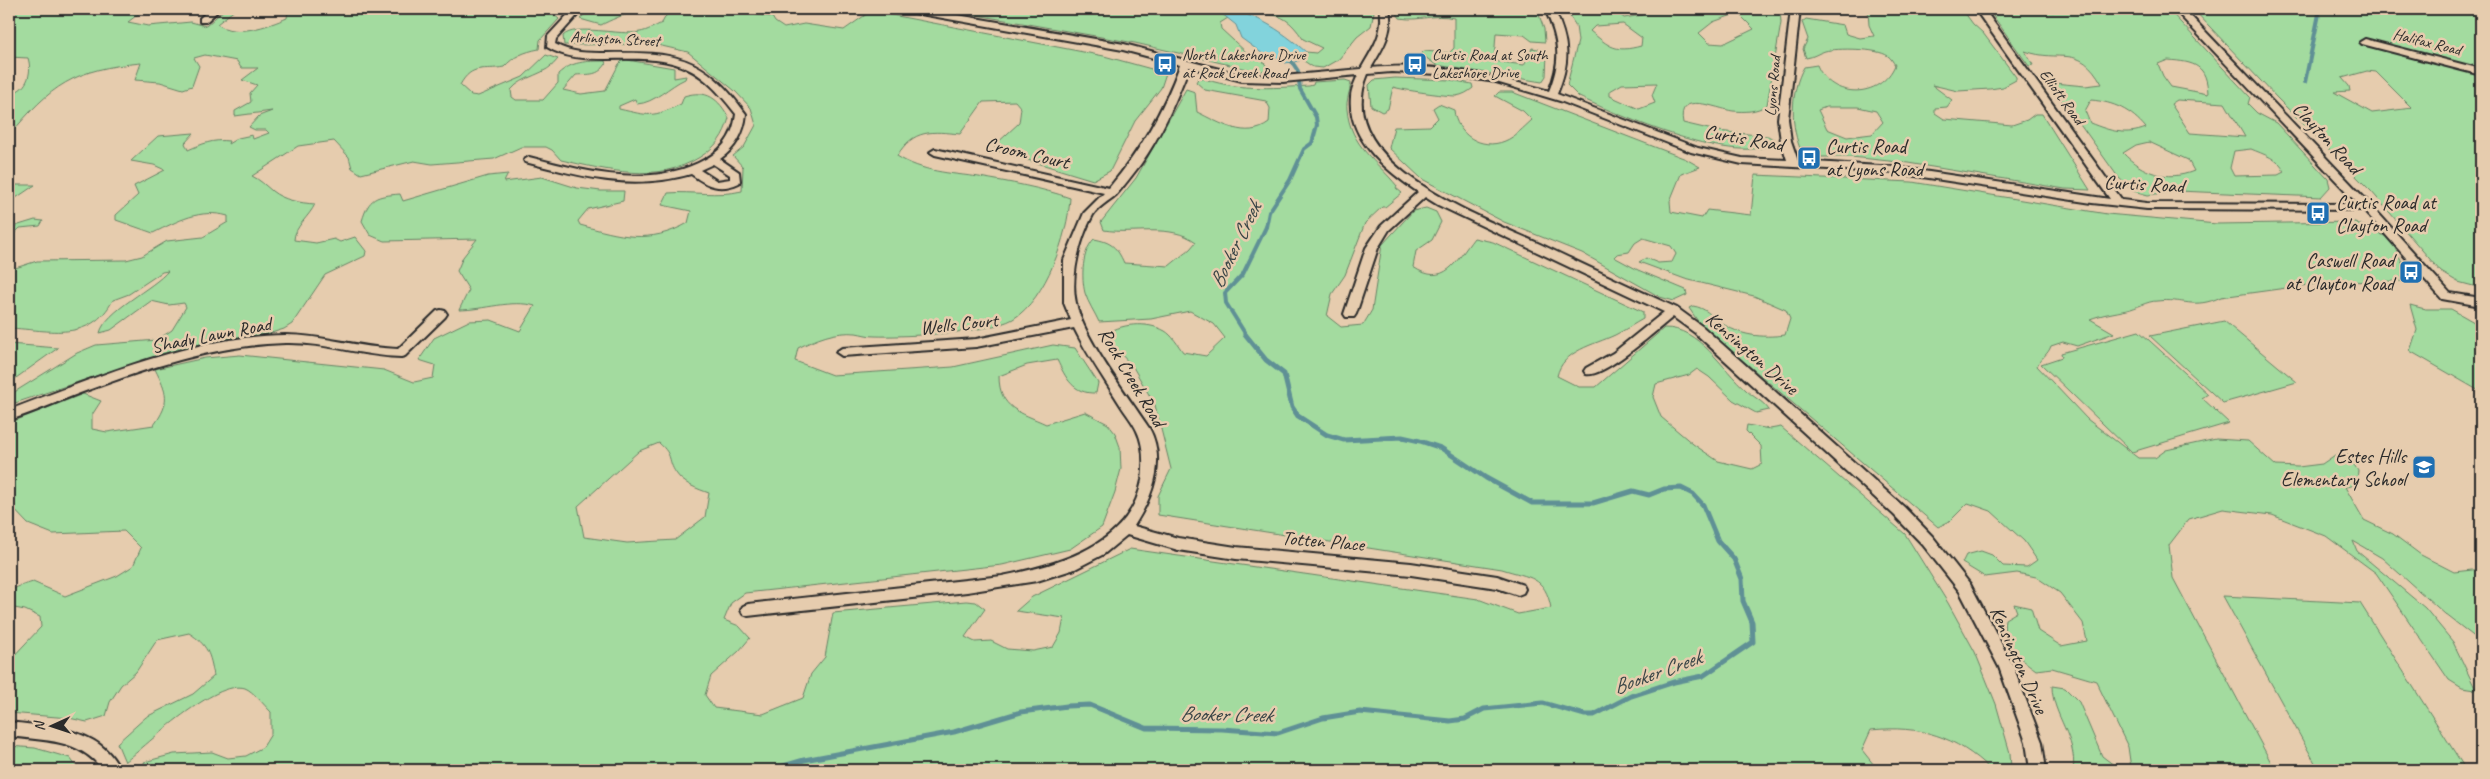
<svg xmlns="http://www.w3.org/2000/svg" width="2490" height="779" font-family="Caveat,sans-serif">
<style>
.green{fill:#a3db9f;stroke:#678365;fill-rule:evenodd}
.water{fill:#82d3dc;stroke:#5f9095}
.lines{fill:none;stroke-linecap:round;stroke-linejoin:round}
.stream-far1{stroke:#5f9095;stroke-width:4}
.stream{stroke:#5f9095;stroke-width:5}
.street-casing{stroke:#2b2b2b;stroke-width:4}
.street{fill:#e6ccae;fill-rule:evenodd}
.labels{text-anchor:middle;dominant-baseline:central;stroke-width:5;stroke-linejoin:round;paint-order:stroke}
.far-street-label{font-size:16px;fill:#2b2b2b;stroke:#e6ccae}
.far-poi-label{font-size:16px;fill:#2b2b2b;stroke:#e6ccae;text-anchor:start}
.street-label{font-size:20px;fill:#2b2b2b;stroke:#e6ccae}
.poi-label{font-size:20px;fill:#2b2b2b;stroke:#e6ccae;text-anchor:start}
.water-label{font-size:21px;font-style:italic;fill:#384446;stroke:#e6ccae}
</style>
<rect width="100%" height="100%" fill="#e6ccae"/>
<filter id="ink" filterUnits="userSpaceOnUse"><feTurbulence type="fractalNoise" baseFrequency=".02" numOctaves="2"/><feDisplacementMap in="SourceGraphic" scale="10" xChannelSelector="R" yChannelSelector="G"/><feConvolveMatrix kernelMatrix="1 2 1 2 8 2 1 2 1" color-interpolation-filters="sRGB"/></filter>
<g filter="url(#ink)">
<path class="green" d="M9 9H145L128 22 148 26 191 22 206 26 225 9H236L217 24C236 38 268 26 287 18L288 11 271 9H555L551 12 559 19 540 40 539 49C524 52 514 56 504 67 484 71 472 63 460 85L471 95 478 96 523 77 546 55 558 59C546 76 523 75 511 90L512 97 516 100H543L558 83V74C572 61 586 61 605 61L606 64C598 76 590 74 576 75L563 90 581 94 605 91 619 64 622 61 627 60 674 68V78L686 76 685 79C669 86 655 103 637 104L635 99 619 106V109C650 116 652 118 681 104L684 96C707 89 719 99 729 118 724 136 716 147 700 157 657 184 607 170 561 160L552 150 546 147H521L494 159 432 164 414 161 361 174 352 168 349 157 334 141 298 146 252 176C260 180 265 185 272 191 283 200 300 203 315 204 310 216 294 227 294 240L316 243 334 239 340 242 355 237 366 251 365 256 325 275 292 324 284 329 268 334 200 345 129 365 9 405V398L16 391 77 353 96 345 157 340 172 330 186 307 184 303 169 305 151 301 111 330 100 333C105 311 154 288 168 271L162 272 129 294 113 300C90 343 50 330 9 328V270L37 261 126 260 142 256 167 241 203 237 228 222V216C200 208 178 221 153 233L116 220V215L138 195 134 186 165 170 154 165 131 161 158 136 194 133 185 143 188 150C202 144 213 139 229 141L228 144 238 138 252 135 253 139 269 133 266 130H255L249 127 259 116 272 111 235 116V111L251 102 250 93 257 85 242 80 258 68H241L237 61 205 55 194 58 199 66 192 86 183 89 160 82 135 80 141 63C74 69 51 85 9 136V93C26 92 33 74 28 58L9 57Z
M590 9H731V11L772 17 775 22 784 28 804 24 844 30 871 11 1104 56 1166 73 1161 88 1135 121 1110 171 1093 180 995 150V145L1019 123 1021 108 1015 101 983 102 960 134C932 131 913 129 897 156 922 172 950 173 979 177 1009 182 1042 188 1070 198 1068 235 1046 299 1013 319 989 333 904 337 874 336 868 336 862 334 856 333 835 331 816 339 798 348L795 361 832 375 953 367 1053 345 1075 348 1098 383 1096 393C1073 394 1066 378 1057 360L1027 365 999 376C999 409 1020 412 1046 424L1085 412 1108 424 1115 433 1120 447 1121 469 1115 492 1102 527 1070 549 1002 565 745 593 731 603 724 620 739 626 750 638 739 651 711 676 705 695 714 708 763 714 803 698 811 674 825 657 833 613 966 601 976 602 985 609 965 637 975 642 991 641 1007 649 1033 651 1053 647 1061 633 1064 618 1016 611 1032 597 1130 549 1478 599 1518 614 1551 608C1545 576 1530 578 1502 569L1158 515V496L1171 469 1155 405 1133 367 1104 336C1119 323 1147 321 1165 331 1172 335 1178 345 1183 352L1206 356 1225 338 1214 324 1190 311 1151 319 1099 322C1095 313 1088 303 1085 293 1081 277 1082 251 1094 239 1111 242 1117 247 1124 263L1169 266 1190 249 1196 242C1170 223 1133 235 1104 230L1101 222 1136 178 1186 89 1195 92 1197 112C1220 123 1246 140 1269 123L1270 108 1266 101 1205 90 1196 82 1199 77C1236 91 1270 88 1309 86L1313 85 1314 82 1345 80 1351 82C1350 92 1346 100 1347 109 1350 146 1377 161 1397 186L1396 188 1402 193 1385 207H1382L1365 223 1345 275 1332 294 1327 316 1341 327 1363 325 1372 310 1382 245 1413 211 1426 208 1436 212 1441 222 1432 240 1416 251 1413 267C1445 288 1456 261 1474 238L1493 242 1643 312V319C1634 324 1625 330 1615 335 1594 345 1563 350 1557 376L1579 387H1596L1664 328C1699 327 1722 369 1746 390 1753 397 1763 401 1769 410L1756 413 1733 400 1709 377 1697 369 1689 375 1656 384 1653 397 1661 417 1693 444 1718 461 1752 469 1762 464 1761 446 1746 431 1747 425 1770 429 1781 427 1905 534 1948 603 1975 652 1996 704 2010 753 2011 770H1991C1956 736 1920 725 1871 730L1862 750 1878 770H145L144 762 174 754 212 752 228 758 246 756 263 747 271 734V712C264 705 253 691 245 688 215 679 148 744 125 762L117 743 146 717 193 694 214 676C210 654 208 645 189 633L157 640 136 672 121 685 110 702 106 716 87 722 69 718 9 713V661L41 627 40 617 25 610 9 607C9 586 15 588 33 582L65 596 117 576 133 566 141 548 124 531 53 534 28 524 9 504V423L83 394 101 401 92 415V429L107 432 154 425C171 402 167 393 155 369L205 358 240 355 384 370 414 382 433 378 435 365 419 360 434 338 469 321 491 320 520 331 535 306C512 299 483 310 459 310L469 290 457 271 463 257 477 239 384 241 370 235 362 221C369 197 376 196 400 194L403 201 488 176 508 174 504 182 542 177 577 188 601 191H624L623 201 588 209 578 221 580 225C620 236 649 245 688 223L691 211 662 205 668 193C693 191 716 197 742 191L743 167 733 156 744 147 756 125 751 108 735 91 688 52 653 44 564 45 563 36C575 23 620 36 640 32 647 31 655 26 662 23L668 12C645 5 621 15 601 25L580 19ZM659 443C674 456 667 460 676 473 683 484 698 489 709 493L705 517 675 540 627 543 584 537 578 506 639 451Z
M943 9H1216L1228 18 1220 23 1221 29 1247 53 1262 60 1268 68 1266 71H1256L1135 43Z
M1232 9H1372L1374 12 1371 26 1357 37 1339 59 1323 68 1313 67 1298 57 1306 52 1316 53 1322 48 1303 39C1278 0 1263 23 1232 9Z
M1394 9H1537L1544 29 1545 42 1532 41 1524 35 1496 33 1494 61 1524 65 1532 48 1543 50 1547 54 1546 76 1542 82 1436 65 1421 54 1424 51 1449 53 1454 48V18C1433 13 1420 22 1400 18Z
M1565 9H1612L1624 18 1642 15 1639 9H1780L1781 23 1767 105C1756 112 1745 112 1733 111 1717 109 1676 89 1683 123L1717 131 1768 136 1777 141C1742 170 1616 114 1579 97L1567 85 1578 41 1576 26ZM1738 13 1754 29 1723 44 1709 43 1699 33 1713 22ZM1623 24 1642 38 1641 46C1615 53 1610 47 1590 31L1595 26ZM1657 83 1652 95 1655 103 1639 109 1610 96V91L1622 84Z
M1846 9H1962L1973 24 1983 33 2016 77V80L2003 87 1990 89 1958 91 1932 85 1952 100 1947 107 1935 108V113L1944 119 2012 125 2027 120 2035 114H2042L2090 190 2065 189 1908 163 1851 157H1815L1802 153C1790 127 1790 92 1804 67L1817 65C1831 100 1881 99 1895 65 1893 62 1891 58 1888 56 1877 48 1837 48 1825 51 1818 53 1814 57 1806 58L1803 49 1808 39 1802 22 1806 19 1843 25 1846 34 1860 38 1874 36 1869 25 1868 12ZM1826 107H1858L1876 111 1883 122 1872 134 1847 137 1827 129 1818 110Z
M1988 9H2030L2054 12V9H2168L2250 97 2248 104 2257 113 2276 123 2328 179 2330 187 2321 197 2178 191 2148 195 2133 191 2118 177 2068 107 2043 82 2085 86 2102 84C2079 42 2060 64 2025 51L2033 65 2029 66ZM2168 60C2195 62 2207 65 2208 94L2171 87 2163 76 2158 64ZM2091 100C2114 102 2131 110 2146 128 2126 136 2110 131 2090 123L2085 111ZM2177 100 2225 103 2245 137 2190 133 2171 104ZM2149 142 2188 160 2194 171C2167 182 2142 173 2123 153L2136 145ZM2251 149C2263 154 2280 159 2284 172L2278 175 2234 176 2230 168 2234 151Z
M2193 9H2481V288L2458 282 2441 272 2371 191 2277 98ZM2367 71 2376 72 2412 108 2372 113 2334 92 2350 91 2349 86 2342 78Z
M1395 78 1451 80 1472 84 1473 88C1468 92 1463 95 1456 96 1446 96 1402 90 1393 87L1388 109 1382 112 1371 106 1369 85 1374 80Z
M1499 92H1512L1686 159 1700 167 1681 174 1670 201 1671 212 1702 218 1707 210 1751 215 1755 175 1912 182 2107 214 2217 224 2355 222 2393 240C2396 255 2405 266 2410 281L2330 282 2221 297C2193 310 2184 298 2157 301 2147 301 2137 308 2127 310 2114 313 2103 314 2090 319L2114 333 2077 346 2063 342 2051 346C2048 355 2041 357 2037 366L2087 419 2138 458H2155L2166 450 2216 439 2248 441 2276 466 2298 467 2322 464 2335 455H2348L2358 471 2356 485 2345 487 2364 520 2393 534 2421 555 2454 572 2481 569V642L2445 614 2382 558 2353 541 2357 551 2425 608 2453 642 2476 690 2462 688 2449 680 2376 573 2326 536 2272 515 2223 509 2189 519 2169 545 2173 578 2275 770H2073C2078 739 2052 715 2052 686L2065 688 2079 702 2102 756 2119 769 2131 768 2128 747 2096 681 2052 668 2036 670C2016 655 2001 646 2005 619L2017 612 2014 604 2031 608 2038 631 2061 646 2087 641 2083 623 2060 593 2036 577 2017 573 1985 577 1962 563 1966 555 1981 551 1992 555 2003 566 2027 567 2037 560 2024 541 1991 511 1968 503 1950 521 1938 527 1699 323 1689 308 1693 306C1706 308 1710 315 1720 322 1740 336 1761 338 1785 335L1790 319 1786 310 1754 296 1685 279 1639 262 1646 258 1658 263 1672 262 1676 254 1671 246 1643 238 1635 243 1629 252 1617 254 1614 257 1638 270 1686 290 1687 295 1674 301 1660 297 1582 253 1504 222 1422 179 1389 148 1394 127 1430 126 1438 118 1433 108 1439 104 1454 110C1456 134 1481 151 1505 141 1515 137 1524 127 1532 120L1523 111 1495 96Z
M9 183 12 185H35L13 200 9 208Z
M35 220 43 221 40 226 20 228 9 239V228Z
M2410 305 2425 309H2451L2481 326V392L2410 351 2417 330Z
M2224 321 2297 382 2223 403 2150 336Z
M2139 331 2208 394 2202 398 2229 423 2132 452 2041 364 2062 357 2061 353Z
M9 344 58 348 9 383Z
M2223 596 2360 603 2466 770H2319Z
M9 746 35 748 70 758 79 770H9Z"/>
<path class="water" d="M1216 9C1250 9 1281 30 1306 52L1298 55 1299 61 1285 63 1281 59 1267 57 1241 38 1236 25Z"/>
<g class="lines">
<path class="stream-far1" d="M2305 82 2320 9
M1246 335 1226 303 1225 293 1243 274 1266 227 1269 212 1290 180 1304 149 1312 143 1317 125 1316 117 1300 89 1298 71 1290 59"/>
<path class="stream" d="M770 770 804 760 954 732 1021 712 1067 706 1090 705 1146 728 1222 729 1278 733 1323 718 1360 712 1450 721 1465 719 1484 709 1543 703 1585 715H1594L1631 696 1674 682 1703 676 1753 642 1752 622 1743 601 1742 579 1734 559 1718 541 1703 505 1693 494 1681 488 1664 489 1649 495 1633 491 1593 503H1532L1486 478 1441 448 1420 441 1402 437 1344 440 1327 435 1298 416 1292 407 1284 374 1266 360 1245 334"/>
<g class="street-casing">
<path id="street" d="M210 9H220L206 22H200V18Z
M573 9H583L556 39 555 44C571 53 588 53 607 53 675 52 704 55 746 114 744 133 736 148 720 159L739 172 740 181 739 183C720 192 707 186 691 174 631 191 584 177 525 162L524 160 529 157C585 171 643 188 698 163 720 153 733 139 736 114 694 59 672 58 606 59 585 59 565 58 547 47L548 36ZM713 164 730 175V179L717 181 700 170Z
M905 9H923L1124 44 1242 75 1283 76 1361 69C1372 49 1385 33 1380 9H1389C1394 32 1382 49 1371 68 1433 62 1490 74 1549 91 1562 59 1559 40 1545 9H1554C1569 41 1571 60 1557 94L1698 148 1742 158 1787 160 1781 141 1778 119 1791 9H1800L1788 119 1791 141 1798 161 1896 167 2110 199 1975 9H1984L2122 200 2147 203 2358 204 2174 9H2184L2371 205 2450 293 2481 298V306L2442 299 2364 210 2147 209 2092 203 1896 173 1742 164 1691 152 1560 101 1496 82 1440 74 1391 72 1368 74C1329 163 1480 216 1540 244 1586 266 1631 287 1677 308L1703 327 1904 507 1933 537 1970 584 2013 666 2042 742 2046 770H2030L2026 742 1999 667 1960 592 1923 545 1894 515 1695 333 1673 317C1658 329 1603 379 1586 374L1584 371 1586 368 1613 353 1664 312 1438 205 1425 197 1389 230 1378 248 1356 314 1354 317H1346L1344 314 1366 248 1381 226 1418 192C1387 171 1347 139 1351 97 1351 90 1355 82 1358 75L1283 82 1242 81 1189 67C1176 101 1161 136 1140 165 1132 175 1124 186 1116 195 1109 201 1098 207 1093 215 1080 238 1070 277 1076 303 1083 338 1128 396 1149 428 1167 460 1152 498 1134 526L1178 538 1236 547 1411 563 1497 576 1523 585 1525 589 1523 593 1518 595 1497 588 1411 575 1236 559 1178 550 1127 535 1104 554 1075 569 1037 581 967 592 748 616 743 614 741 610 743 606 748 604 1002 576C1058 565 1130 546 1142 480 1144 465 1144 445 1137 431 1133 422 1126 414 1121 406 1105 380 1087 355 1074 328L976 347 842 356 836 352 842 348 976 339 1071 320 1064 303V260L1084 213 1104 193 935 155 930 152 935 149 1109 188C1141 150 1163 111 1180 65L1123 50 909 12Z
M2365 39 2481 69V75L2362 44 2360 42Z
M441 310 445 311 447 314 445 317 405 356 401 357C362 356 324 342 285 343 214 345 145 369 80 393 56 402 33 413 9 420V410C95 378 192 336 285 335 323 335 360 348 398 349L437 311Z
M9 722C49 727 101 727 120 770H103C79 738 45 741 9 736Z"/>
</g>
<use href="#street" class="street"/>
</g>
</g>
<defs>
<g id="bus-square" transform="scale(1.25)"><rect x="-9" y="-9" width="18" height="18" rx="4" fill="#1f6fb2" stroke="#e6ccae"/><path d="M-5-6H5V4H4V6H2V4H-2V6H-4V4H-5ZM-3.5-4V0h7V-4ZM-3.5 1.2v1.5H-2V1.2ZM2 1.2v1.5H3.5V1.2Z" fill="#fff"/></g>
<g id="school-square" transform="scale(1.25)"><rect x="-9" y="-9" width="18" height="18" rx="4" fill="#1f6fb2" stroke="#e6ccae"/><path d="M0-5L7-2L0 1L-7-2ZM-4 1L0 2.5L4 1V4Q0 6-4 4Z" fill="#fff"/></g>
</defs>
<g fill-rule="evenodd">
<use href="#bus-square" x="1165" y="64"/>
<use href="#bus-square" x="1415" y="64"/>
<use href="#bus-square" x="1809" y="158"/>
<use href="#bus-square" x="2318" y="213"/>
<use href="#bus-square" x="2411" y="272"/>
<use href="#school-square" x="2424" y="467"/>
</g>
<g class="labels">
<g class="far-street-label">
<text transform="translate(615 39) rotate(3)">Arlington Street</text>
<text transform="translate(2427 42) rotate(14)">Halifax Road</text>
<text transform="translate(1773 86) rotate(-85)">Lyons Road</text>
<text transform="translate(2062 97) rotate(54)">Elliott Road</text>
</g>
<g class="far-poi-label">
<text x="1182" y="55">North Lakeshore Drive<tspan x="1182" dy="18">at Rock Creek Road</tspan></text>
<text x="1432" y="55">Curtis Road at South<tspan x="1432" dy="18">Lakeshore Drive</tspan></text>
</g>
<g class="street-label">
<text transform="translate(1744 138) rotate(10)">Curtis Road</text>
<text transform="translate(2327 138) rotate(47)">Clayton Road</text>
<text transform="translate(1027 153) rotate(13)">Croom Court</text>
<text transform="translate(2144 184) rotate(3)">Curtis Road</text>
<text transform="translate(959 324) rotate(-6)">Wells Court</text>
<text transform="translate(211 335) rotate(-11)">Shady Lawn Road</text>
<text transform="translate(1752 353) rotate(41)">Kensington Drive</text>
<text transform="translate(1132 377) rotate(59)">Rock Creek Road</text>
<text transform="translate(1323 541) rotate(5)">Totten Place</text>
<text transform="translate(2019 660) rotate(66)">Kensington Drive</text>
</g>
<g class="poi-label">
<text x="1826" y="146">Curtis Road<tspan x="1826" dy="23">at Lyons Road</tspan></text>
<text x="2336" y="202">Curtis Road at<tspan x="2336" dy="23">Clayton Road</tspan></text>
<text x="2394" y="260" text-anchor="end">Caswell Road<tspan x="2394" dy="23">at Clayton Road</tspan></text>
<text x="2406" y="456" text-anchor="end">Estes Hills<tspan x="2406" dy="23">Elementary School</tspan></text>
</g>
<g class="water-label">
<text transform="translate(1235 245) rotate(-64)">Booker Creek</text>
<text transform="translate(1657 672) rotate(-20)">Booker Creek</text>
<text transform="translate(1226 714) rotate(1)">Booker Creek</text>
</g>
</g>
<rect width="2490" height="779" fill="none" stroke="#e6ccae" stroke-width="30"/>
<rect x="15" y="15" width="2460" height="749" fill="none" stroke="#2b2b2b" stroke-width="2" filter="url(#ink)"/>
<g transform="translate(52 726) rotate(267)" stroke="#e6ccae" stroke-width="4" paint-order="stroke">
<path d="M0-4L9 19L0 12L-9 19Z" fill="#2b2b2b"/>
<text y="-8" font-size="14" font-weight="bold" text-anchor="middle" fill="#2b2b2b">N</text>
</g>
</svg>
